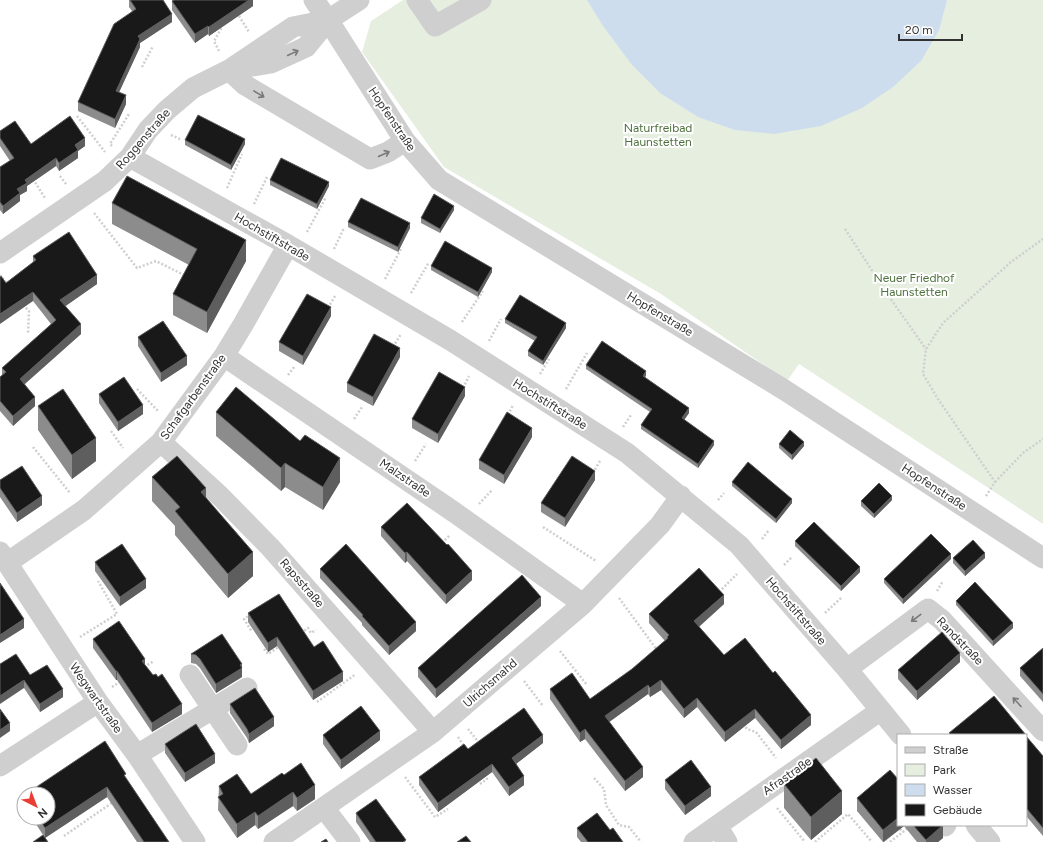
<svg xmlns="http://www.w3.org/2000/svg" width="1043" height="842" font-family="Figtree,sans-serif">
<style>
.green{fill:#e6eee0}
.water{fill:#cdddee}
.lines{fill:none;stroke-linecap:round;stroke-linejoin:round}
.path{stroke:#cfcfcf;stroke-width:2.5;stroke-dasharray:2 2;stroke-linecap:butt}
.minor{stroke:#cfcfcf;stroke-width:21}
.wall{fill:#8c8c8c}
.shaded-wall{fill:#5e5e5e}
.building{fill:#191919;stroke:#5e5e5e}
.oneway{stroke:#797979}
.labels{text-anchor:middle;dominant-baseline:central;stroke-width:4;stroke-linejoin:round;paint-order:stroke}
.street-label{font-size:12px;fill:#323232;stroke:#fff}
.park-label{font-size:12px;fill:#4e703d;stroke:#fff}
</style>
<rect width="100%" height="100%" fill="#fff"/>
<path class="green" d="M403 0H1043V524L990 489 799 364 787 381 661 294 444 167 362 52 371 21Z"/>
<path class="water" d="M587 0H947L939 30 921 61 893 87 862 108 821 126 774 134 735 130 698 117 660 93 632 65 603 26Z"/>
<g class="lines">
<path class="path" d="M239 16 249 32
M219 51 214 41 222 27
M142 67 153 46
M77 116 105 152
M171 135 182 140
M112 146 110 144 129 114
M60 176 66 184
M33 179 45 198
M227 188 242 154
M254 204 267 177
M94 213 137 268 156 261 186 276
M845 229 890 298 926 349
M307 232 326 197
M334 249 344 228
M0 275 8 285
M385 279 402 247
M411 293 429 262
M23 305 29 311 28 334
M328 308 335 296
M462 322 483 291
M489 341 501 319
M393 347 401 334
M540 374 549 359
M288 375 295 366
M463 388 469 376
M137 389 159 412
M566 389 587 353
M508 415 513 405
M354 419 362 407
M623 427 631 415
M111 431 123 448
M33 447 70 493
M415 461 426 444
M593 473 600 461
M995 482 1023 453 1043 439
M986 496 995 482 938 399 923 374 926 349 943 323 1011 262 1043 239
M718 500 724 493
M479 504 492 490
M543 527 596 561
M762 539 769 530
M442 543 450 535
M784 565 792 557
M937 591 943 581
M719 592 737 574
M619 598 657 650
M825 613 841 598
M251 614 244 619 252 632
M301 633 308 628 311 633 316 630
M80 637 117 614 98 581
M264 649 268 654 280 646
M560 651 587 685
M144 667 154 661
M524 681 543 706
M112 687 121 681
M317 702 356 674
M743 724 747 729 756 732 776 758
M468 729 480 744
M458 737 464 746
M405 777 435 817 448 809
M594 778 604 789 606 805 619 825 629 827 641 842
M480 784 487 779 484 775
M777 808 805 842
M900 829 903 832
M64 836 113 802
M815 842 848 814 872 842
M890 842 912 825"/>
<path class="minor" d="M314 0 328 20 405 141 439 180 783 389 1043 558
M417 0 435 26 481 0
M234 69 271 63 306 47 328 20 359 0
M229 70 245 85 370 159 388 152 405 141
M130 157 288 245 450 340 627 453 739 545 847 669 901 735
M0 253 105 181 130 157 148 130 167 110 193 88 229 70 293 27 328 20
M224 356 454 512 583 604
M161 442 220 496 270 547 433 732
M0 552 98 702 137 755 195 842
M7 563 84 510 161 442 224 356 244 323 288 245
M847 669 928 609 942 620 1043 731
M190 675 237 745
M137 755 247 688
M0 766 98 702
M324 808 350 842
M976 825 990 842
M717 826 727 842
M945 826 946 825
M274 842 433 732 583 604 660 525 681 496
M694 842 881 710"/>
</g>
<path class="wall" d="M129 0H163L172 22 140 43V47L119 92 126 104 115 128 78 111V102L132 11 129 7Z
M253 0V6L209 36 208 34 195 43 172 10V1Z
M0 131 31 144 85 146 78 151V158L59 171 56 166 27 186V191L20 195V201L3 214 0 210V167L10 161 0 146Z
M185 140 245 144 231 170 185 145Z
M270 180 329 186 317 209 270 185Z
M112 203 246 261 207 333 173 315V294L189 265 112 224Z
M454 210 440 233 421 223V218Z
M348 222 410 228 398 252 348 227Z
M33 256 97 284 65 306 81 334 25 384 35 406 13 426 0 411V377L2 376V368L51 324 33 301 6 283 33 262Z
M431 266 492 272 478 297 431 270Z
M331 316 303 365 279 351V342Z
M505 319 566 328 543 365 528 356V351L535 341 505 323Z
M138 337 187 365 161 382 138 346Z
M400 357 373 406 347 392V383Z
M586 365 646 375 645 378 689 413 684 420 714 445 698 468 641 429V425L650 412 586 369Z
M99 394 143 414 118 431 99 403Z
M465 396 438 443 412 428V419Z
M38 406 96 461 72 479 38 430Z
M216 412 340 482 323 510 285 487 281 491 216 436Z
M532 437 504 484 479 469V460Z
M779 444 804 446 792 460 779 448Z
M152 477 206 497 253 576 228 598 175 535V526L152 501Z
M0 480 42 505 17 522 0 497Z
M595 480 565 527 541 512V503Z
M732 482 792 503 776 523 732 486Z
M892 500 874 518 861 506V501Z
M381 527 472 580 446 604 407 561 405 563 381 536Z
M795 541 860 572 841 591 795 546Z
M953 558H985L965 576 953 563Z
M951 559 903 604 884 583V579Z
M95 562 146 588 120 606 95 571Z
M320 569 416 631 389 655 362 625V623L320 578Z
M956 601 1013 628 993 646 956 605Z
M724 604 699 627 724 655 811 725 781 749 755 718 725 742 697 707 684 718 661 690 650 697 648 694 609 722 643 777 625 791 585 739 580 742 550 699V689L590 699 632 669 665 641 649 623V614Z
M541 606 436 698 418 677V668Z
M248 613 314 647 343 681 313 700 277 646 268 652 248 622Z
M93 639 145 665 182 714 152 732 117 680H116L93 648Z
M1043 648V702L1020 676V668Z
M191 654 242 667V677L216 693 200 668 196 664 191 663Z
M960 662 917 700 898 679V670Z
M0 664 63 697 40 712 24 688Z
M230 704 274 726 249 743 247 738 230 713Z
M323 735 380 740 341 769 323 744Z
M1026 736 1043 756V836L1027 817Z
M543 743 516 764 524 785 509 796 492 772 438 812 419 785V777L468 749Z
M165 744 215 763 185 782 165 753Z
M284 775 315 799 297 811 293 806 258 829 255 825 237 838 218 810 219 786 251 794Z
M126 778 169 842H137L107 797 45 838 32 818H48V794Z
M665 780 711 796 685 815 665 789Z
M784 784 842 814 811 840 784 808Z
M857 798 898 825H942L943 838 938 842H917L904 826 884 842H883L857 811Z
M356 813 406 842H370L356 822Z
M577 828 610 830 623 842H581L577 837Z"/>
<path class="shaded-wall" d="M249 0H253V6L209 36V27Z
M172 14V22L140 43V47L116 99V91L138 36Z
M208 26V34L195 43V34Z
M126 95V104L115 128V119Z
M85 138V146L78 151V158L59 171V163L75 145Z
M245 139V144L231 170V165Z
M56 158V166L27 186V191L20 195V201L3 214V206L25 180Z
M329 182V186L317 209V204Z
M454 206V210L440 233V229Z
M410 223V228L398 252V247Z
M246 240V261L207 333V312Z
M492 268V272L478 297V292Z
M97 275V284L60 310V300Z
M33 292V301L0 324V314Z
M331 307V316L303 365V356Z
M566 323V328L543 365V361Z
M81 324V334L20 388V379Z
M400 348V357L373 406V397Z
M187 356V365L161 382V373Z
M646 371V375L643 381V376Z
M465 387V396L438 443V434Z
M35 397V406L13 426V416Z
M143 405V414L118 431V422Z
M689 408V413L682 423V418Z
M532 428V437L504 484V475Z
M96 438V461L72 479V455Z
M714 441V445L698 468V464Z
M804 442V446L792 460V455Z
M340 458V482L323 510V487Z
M285 463V487L281 491V468Z
M595 471V480L565 527V518Z
M206 488V511L201 492Z
M42 496V505L17 522V513Z
M892 496V500L874 518V514Z
M792 499V503L776 523V519Z
M253 552V576L228 598V574Z
M407 552V561L405 563V553Z
M985 553V558L965 576V571Z
M951 554V559L903 604V599Z
M860 567V572L841 591V586Z
M472 571V580L446 604V595Z
M146 579V588L120 606V597Z
M724 595V604L694 631V621Z
M541 597V606L436 698V689Z
M24 619V628L0 643V635Z
M416 622V631L389 655V646Z
M1013 623V628L993 646V641Z
M277 637V646L268 652V643Z
M960 653V662L917 700V691Z
M145 659V668L142 661Z
M242 664V669V668V677L216 693V684Z
M116 671H117V680H116Z
M343 672V681L313 700V691Z
M24 680V688L0 704V696Z
M661 680V690L650 697V688Z
M648 685V694L605 725V716Z
M63 689V697L40 712V704Z
M697 698V707L684 718V709Z
M182 704V714L152 732V723Z
M755 709V718L725 742V732Z
M811 715V725L781 749V740Z
M274 717V726L249 743V734Z
M10 723V731L0 738V730Z
M585 729V739L580 742V733Z
M380 731V740L341 769V760Z
M543 735V743L512 767V758Z
M215 754V763L185 782V773Z
M492 764V772L438 812V803Z
M643 767V777L625 791V781Z
M524 776V785L509 796V787Z
M315 785V799L297 811V798Z
M107 787V797L45 838V828Z
M711 787V796L685 815V806Z
M842 791V814L811 840V817Z
M293 792V806L258 829V816Z
M1026 809H1027V817H1026Z
M255 812V825L237 838V824Z
M898 818V825H904V826L883 842V830Z
M943 825V838L938 842H926V840Z"/>
<path class="building" d="M130 0H163L172 14 138 36 140 39 116 91 126 95 115 119 78 102 114 24 136 9Z
M174 0H249L209 27 208 26 195 34 172 1Z
M198 115 245 139 231 165 185 140Z
M70 116 85 138 75 145 78 150 59 163 56 158 25 180 27 183 17 189 20 193 3 206 0 202V167L14 158 0 138V131L15 121 31 144Z
M281 158 329 182 317 204 270 180Z
M127 176 246 240 207 312 173 294 197 249 112 203Z
M434 194 454 206 440 229 421 218Z
M361 198 410 223 398 247 348 222Z
M69 232 97 275 60 300 81 324 20 379 35 397 13 416 0 401V377L6 372 2 368 56 320 33 292 0 314V277L1 276 6 283 36 260 33 256Z
M445 241 492 268 478 292 431 266Z
M307 294 331 307 303 356 279 342Z
M520 295 566 323 543 361 528 351 537 337 505 319Z
M163 321 187 356 161 373 138 337Z
M374 334 400 348 373 397 347 383Z
M602 341 646 371 643 376 689 408 682 418 714 441 698 464 641 425 652 409 586 365Z
M439 372 465 387 438 434 412 419Z
M124 377 143 405 118 422 99 394Z
M236 387 300 441 305 435 340 458 323 487 285 463 281 468 216 412Z
M63 389 96 438 72 455 38 406Z
M507 412 532 428 504 475 479 460Z
M790 430 804 442 792 455 779 444Z
M177 456 206 488 201 492 253 552 228 574 175 511 180 507 152 477Z
M572 456 595 471 565 518 541 503Z
M748 462 792 499 776 519 732 482Z
M22 466 42 496 17 513 0 488V480Z
M879 483 892 496 874 514 861 501Z
M407 503 447 545 448 544 472 571 446 595 407 552 405 553 381 527Z
M814 522 860 567 841 586 795 541Z
M931 534 951 554 903 599 884 579Z
M973 540 985 553 965 571 953 558Z
M122 544 146 579 120 597 95 562Z
M346 544 416 622 389 646 362 616 363 615 320 569Z
M699 568 724 595 694 621 724 655 745 638 773 673 775 671 811 715 781 740 755 709 725 732 697 698 684 709 661 680 650 688 648 685 605 716 643 767 625 781 585 729 580 733 550 689 572 673 590 699 632 669 668 638 667 637 669 635 649 614Z
M522 575 541 597 436 689 418 668Z
M975 582 1013 623 993 641 956 601Z
M0 583 24 619 0 635Z
M279 594 314 647 323 641 343 672 313 691 277 637 268 643 248 613Z
M119 621 145 659 142 661 153 675 156 674 158 677 162 674 182 704 152 723 117 671H116L93 639Z
M942 632 960 653 917 691 898 670Z
M222 634 242 664 240 665 242 668 216 684 200 659 196 655 191 654Z
M1043 648V694L1020 668Z
M16 654 30 675 47 665 63 689 40 704 24 680 0 696V664Z
M255 688 274 717 249 734 247 729 230 704Z
M994 696 1026 735H951L949 733Z
M361 706 380 731 341 760 323 735Z
M524 708 543 735 512 758 524 776 509 787 492 764 438 803 419 777 464 744 468 749Z
M0 709 10 723 0 730Z
M196 724 215 754 185 773 165 744Z
M1026 736 1043 756V828L1027 809H1026Z
M105 741 126 774 124 775 169 842H144L107 787 45 828 39 818H48V794H26Z
M816 758 842 791 811 817 784 784Z
M691 760 711 787 685 806 665 780Z
M301 763 315 785 297 798 293 792 258 816 255 812 237 824 218 797 223 794 219 786 237 774 251 794 282 773 284 775Z
M890 770 898 779V818L883 830 857 798Z
M376 799 406 840 403 842H376L356 813Z
M597 813 610 830 613 828 623 842H588L577 828Z
M913 825H943L926 840Z
M43 835 48 842H33Z
M466 836 471 842H457Z
M326 839 328 842H321Z"/>
<defs><path id="oneway-shaft" d="M-6 0H5M1.5-3L5.5 0L1.5 3" fill="none" stroke-width="1.6" stroke-linecap="round" stroke-linejoin="round"/></defs>
<g class="oneway">
<use href="#oneway-shaft" transform="translate(293 53) rotate(-25)"/>
<use href="#oneway-shaft" transform="translate(259 94) rotate(31)"/>
<use href="#oneway-shaft" transform="translate(384 154) rotate(-24)"/>
<use href="#oneway-shaft" transform="translate(916 618) rotate(143)"/>
<use href="#oneway-shaft" transform="translate(1017 702) rotate(-132)"/>
</g>
<g class="labels">
<g class="street-label">
<text transform="translate(392 119) rotate(56)">Hopfenstraße</text>
<text transform="translate(143 139) rotate(-49)">Roggenstraße</text>
<text transform="translate(272 237) rotate(30)">Hochstiftstraße</text>
<text transform="translate(660 314) rotate(31)">Hopfenstraße</text>
<text transform="translate(193 397) rotate(-54)">Schafgarbenstraße</text>
<text transform="translate(550 404) rotate(32)">Hochstiftstraße</text>
<text transform="translate(405 478) rotate(34)">Malzstraße</text>
<text transform="translate(934 487) rotate(33)">Hopfenstraße</text>
<text transform="translate(302 583) rotate(49)">Rapsstraße</text>
<text transform="translate(796 611) rotate(49)">Hochstiftstraße</text>
<text transform="translate(960 641) rotate(46)">Randstraße</text>
<text transform="translate(490 683) rotate(-41)">Ulrichsmahd</text>
<text transform="translate(96 698) rotate(55)">Wegwartstraße</text>
<text transform="translate(787 776) rotate(-35)">Afrastraße</text>
</g>
<g class="park-label">
<text x="658" y="128">Naturfreibad<tspan x="658" dy="14">Haunstetten</tspan></text>
<text x="914" y="278">Neuer Friedhof<tspan x="914" dy="14">Haunstetten</tspan></text>
</g>
</g>
<rect x="897" y="734" width="130" height="92" fill="#ffffff" stroke="#adadad"/>
<rect x="905" y="747" width="20" height="6" fill="#cfcfcf" stroke="#adadad"/>
<text x="933" y="754" font-size="12" fill="#323232">Straße</text>
<rect x="905" y="764" width="20" height="12" fill="#e6eee0" stroke="#adadad"/>
<text x="933" y="774" font-size="12" fill="#323232">Park</text>
<rect x="905" y="784" width="20" height="12" fill="#cdddee" stroke="#adadad"/>
<text x="933" y="794" font-size="12" fill="#323232">Wasser</text>
<rect x="905" y="804" width="20" height="12" fill="#191919" stroke="#adadad"/>
<text x="933" y="814" font-size="12" fill="#323232">Gebäude</text>
<g transform="translate(36 806) rotate(138)"><circle r="19" fill="#ffffff" stroke="#adadad"/>
<path d="M0-3L7 15L0 10L-7 15Z" fill="#ea3d33"/>
<text y="-6" font-size="11" font-weight="bold" text-anchor="middle" fill="#323232">N</text>
</g>
<path d="M899 34v6h63v-6" fill="none" stroke="#323232" stroke-width="2"/>
<text x="905" y="34" font-size="12" fill="#323232" stroke="#ffffff" stroke-width="3" paint-order="stroke">20 m</text>
</svg>
